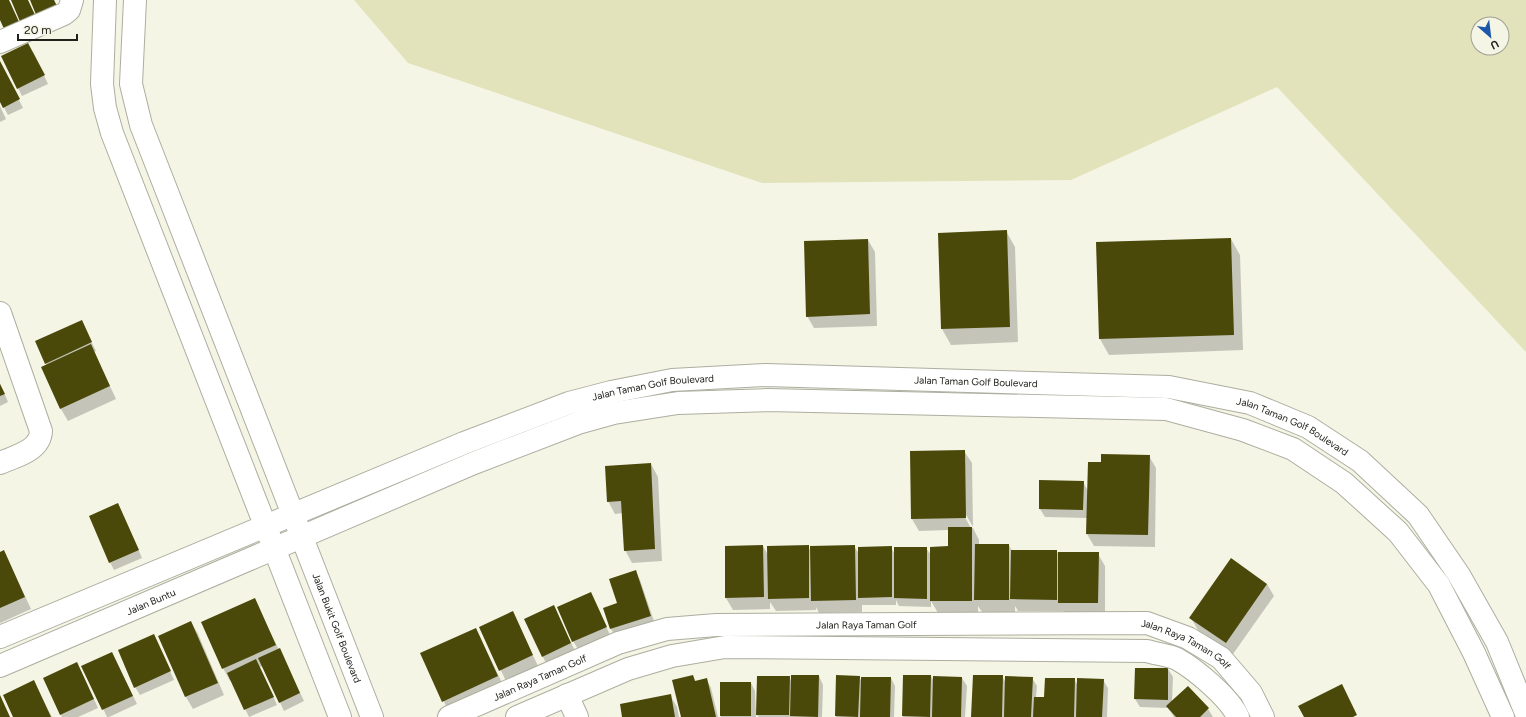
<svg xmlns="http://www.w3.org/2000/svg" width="1526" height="717" font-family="Figtree,sans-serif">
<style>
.green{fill:#e2e3bb;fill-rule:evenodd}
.shadow{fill:#0003}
.building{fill:#4a490a}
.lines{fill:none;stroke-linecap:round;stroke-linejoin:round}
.minor-casing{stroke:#adae9f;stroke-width:24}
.minor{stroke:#fff;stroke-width:22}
.labels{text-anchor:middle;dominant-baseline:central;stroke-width:4;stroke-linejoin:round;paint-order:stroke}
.street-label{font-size:10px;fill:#21211c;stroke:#f5f5e6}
</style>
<rect width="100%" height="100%" fill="#f5f5e6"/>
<path class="green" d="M354 0H1526V352L1277 87 1071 180 762 183 408 63ZM1478 24H1502V48H1478Z"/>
<path class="shadow" d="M33 52 48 84 22 96 18 88Z
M0 62 23 108 8 115 0 100Z
M0 106 6 119 0 122Z
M1006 231 1015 247 1018 342 951 345 942 329Z
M1231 239 1240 255 1243 350 1109 355 1100 339Z
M868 240 875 252 877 326 814 328 807 316Z
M81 321 96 351 94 352 116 399 68 421 61 409 46 364Z
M0 383 8 402 0 406Z
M964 451 972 463 973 527 965 513 963 514 971 528H973L979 540V545H1009L1012 551H1056L1058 553 1098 554 1105 566V615H1066L1064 611H1018L1015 606V612H982L978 606V613H938L931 601V607L899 606 896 600V605H862V612L819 613 816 607V610L776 611 770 602V609L733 610 726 598 763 546 768 555 808 546 811 552 854 546 859 554 891 547 895 555 926 548 931 555 949 547V530L919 531 912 519Z
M1149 456 1156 468 1155 547 1094 546 1087 534 1088 518 1045 517 1040 509V482H1083L1088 491 1102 463Z
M651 464 658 477 662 561 632 563 625 550 623 513 615 514 608 501Z
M118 504 142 558 114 570 110 562Z
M3 551 10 564 31 609 0 623V553Z
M635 571 640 580 655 624 616 637 611 629 604 608 618 604Z
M1267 584 1274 596 1233 654 1198 630 1191 618Z
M591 594 610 635 578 649 573 641Z
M254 599 279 650 284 658 304 701 284 711 263 666 260 667 277 705 249 717 231 680 230 681 223 668Z
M512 612 539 668 507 683 480 628Z
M558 615 575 651 547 665 543 657Z
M191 622 198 634 224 695 193 709 186 697 159 637Z
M476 629 505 689 450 714 421 654Z
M154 635 174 680 140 695 135 687Z
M112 653 137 704 109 717H107L83 667Z
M1136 669H1168L1173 677 1172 702 1208 709 1213 717H1174L1168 708 1140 707 1135 699Z
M81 671 98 708 78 717H62L44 678Z
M693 676 696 682 707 680 711 688 718 717H682Z
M819 676 823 685 822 717H759L757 715 789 677 792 683Z
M837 676 859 677 862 682 891 678 895 686 894 717H836Z
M931 676 934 682 962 678 967 686 965 717H903V716Z
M1002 676 1006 683 1032 678 1037 686 1036 698H1045L1074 679 1078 686 1103 680 1108 688 1107 717H972Z
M34 682 52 717H14Z
M751 683 755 691 756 717H721V716Z
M670 695 677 707 679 717H623Z"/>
<path class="building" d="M0 0H9L20 24 5 31 0 20Z
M11 0H28L36 17 21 24Z
M30 0H54L58 8 37 17Z
M28 43 45 75 17 89 1 56Z
M0 61 20 99 3 108 0 102Z
M1007 230 1010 327 941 329 938 233Z
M1231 238 1234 335 1099 339 1096 242Z
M868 239 870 314 806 317 804 241Z
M82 320 92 342 45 364 35 341Z
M91 344 110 386 60 409 41 367Z
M0 384 5 394 0 396Z
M965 450 966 518 911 519 910 451Z
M1101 454 1150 455 1148 535 1086 534 1088 462H1101Z
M651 463 655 549 624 551 621 501 607 502 605 466Z
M1039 480 1084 481 1083 510 1039 509Z
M118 503 139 550 109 563 89 516Z
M948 527H972V601H930V547L948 546Z
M975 544H1009V600H974Z
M763 545 764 597 725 598V546Z
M809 545V598L768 599 767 546Z
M855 545 856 600 811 601 810 546Z
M892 546V597L858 598V547Z
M894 547H927V599L894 598Z
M4 550 25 597 0 608V552Z
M1011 550H1057V600L1010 599Z
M1058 552H1099L1098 603H1058Z
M1231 558 1267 584 1226 643 1189 618Z
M636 570 651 616 610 629 603 608 617 603 609 579Z
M591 592 607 627 572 642 557 607Z
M255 598 276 645 222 669 201 622Z
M554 605 571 643 542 657 524 619Z
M513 611 533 655 499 671 479 627Z
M191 621 218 683 185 697 158 636Z
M476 628 498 676 442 702 420 653Z
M154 634 171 671 134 688 118 650Z
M280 648 300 693 279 703 258 658Z
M112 652 133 696 102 710 81 666Z
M256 659 274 697 244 710 227 673Z
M77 662 94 699 60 715 43 678Z
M1135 668H1168V700L1134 699Z
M693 675 695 681 707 678 716 717H681L672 680Z
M791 675H819L818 717 790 716Z
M836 675 860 676 858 717 835 716Z
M903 675H931L930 717 902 716Z
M973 675H1003L1002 717H971Z
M757 676H790L789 715H756Z
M933 676 962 677 961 717H932Z
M1005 676 1033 677 1031 717H1004Z
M861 677H891L890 717H860Z
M1045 678H1075L1074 717H1033L1034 697H1044Z
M1077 678 1104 679 1102 717H1076Z
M34 680 51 717H13L3 695Z
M720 682H751V716H720Z
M1342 684 1357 715 1353 717H1304L1298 706Z
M1188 686 1209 708 1200 717H1176L1166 706Z
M671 694 675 717H622L620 704Z
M0 695 10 717H0Z"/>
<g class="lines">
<g class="minor-casing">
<g id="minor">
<path d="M105 0 102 84 105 108 112 133 340 717"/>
<path id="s1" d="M135 0 131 84 141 125 372 717"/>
<path d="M0 42 64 14 69 10 72 0"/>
<path d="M0 313 41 431C40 451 16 456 0 463"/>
<path id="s2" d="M0 637 464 443 569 403 611 392 672 380 766 375 1169 387 1250 403 1308 427 1360 461 1418 515 1459 575 1497 642 1526 713"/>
<path id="s3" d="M0 666 474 463 578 423 614 413 678 403 768 400 1166 409 1243 430 1293 449 1344 483 1398 532 1439 585 1474 653 1503 717"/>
<path d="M567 695 577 717"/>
<path id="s4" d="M449 717 618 643 667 629 716 625 1147 623 1188 638 1221 658 1251 693 1263 717"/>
<path d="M517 717 628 669 672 656 725 647 1147 651C1156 654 1168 655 1177 659 1195 669 1230 698 1238 717"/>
</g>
</g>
<use href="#minor" class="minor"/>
</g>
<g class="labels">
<g class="street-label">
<text stroke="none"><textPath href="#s2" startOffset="1025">Jalan Taman Golf Boulevard</textPath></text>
<text stroke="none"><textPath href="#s2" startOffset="701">Jalan Taman Golf Boulevard</textPath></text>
<text stroke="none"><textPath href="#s2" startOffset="1349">Jalan Taman Golf Boulevard</textPath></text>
<text stroke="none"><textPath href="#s3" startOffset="164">Jalan Buntu</textPath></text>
<text stroke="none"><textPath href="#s4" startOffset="435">Jalan Raya Taman Golf</textPath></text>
<text stroke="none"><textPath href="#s1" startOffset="666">Jalan Bukit Golf Boulevard</textPath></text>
<text stroke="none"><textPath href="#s4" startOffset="760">Jalan Raya Taman Golf</textPath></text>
<text stroke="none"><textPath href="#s4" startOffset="99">Jalan Raya Taman Golf</textPath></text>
</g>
</g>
<g transform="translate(1490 36) rotate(152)"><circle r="19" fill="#f5f5e6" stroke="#a0a095"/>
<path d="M0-3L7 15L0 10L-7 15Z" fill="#1e57a9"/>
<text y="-6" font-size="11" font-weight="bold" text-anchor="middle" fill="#21211c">U</text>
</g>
<path d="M18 34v6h59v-6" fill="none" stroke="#21211c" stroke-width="2"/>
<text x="24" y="34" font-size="12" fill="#21211c" stroke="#f5f5e6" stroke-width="3" paint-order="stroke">20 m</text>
</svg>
